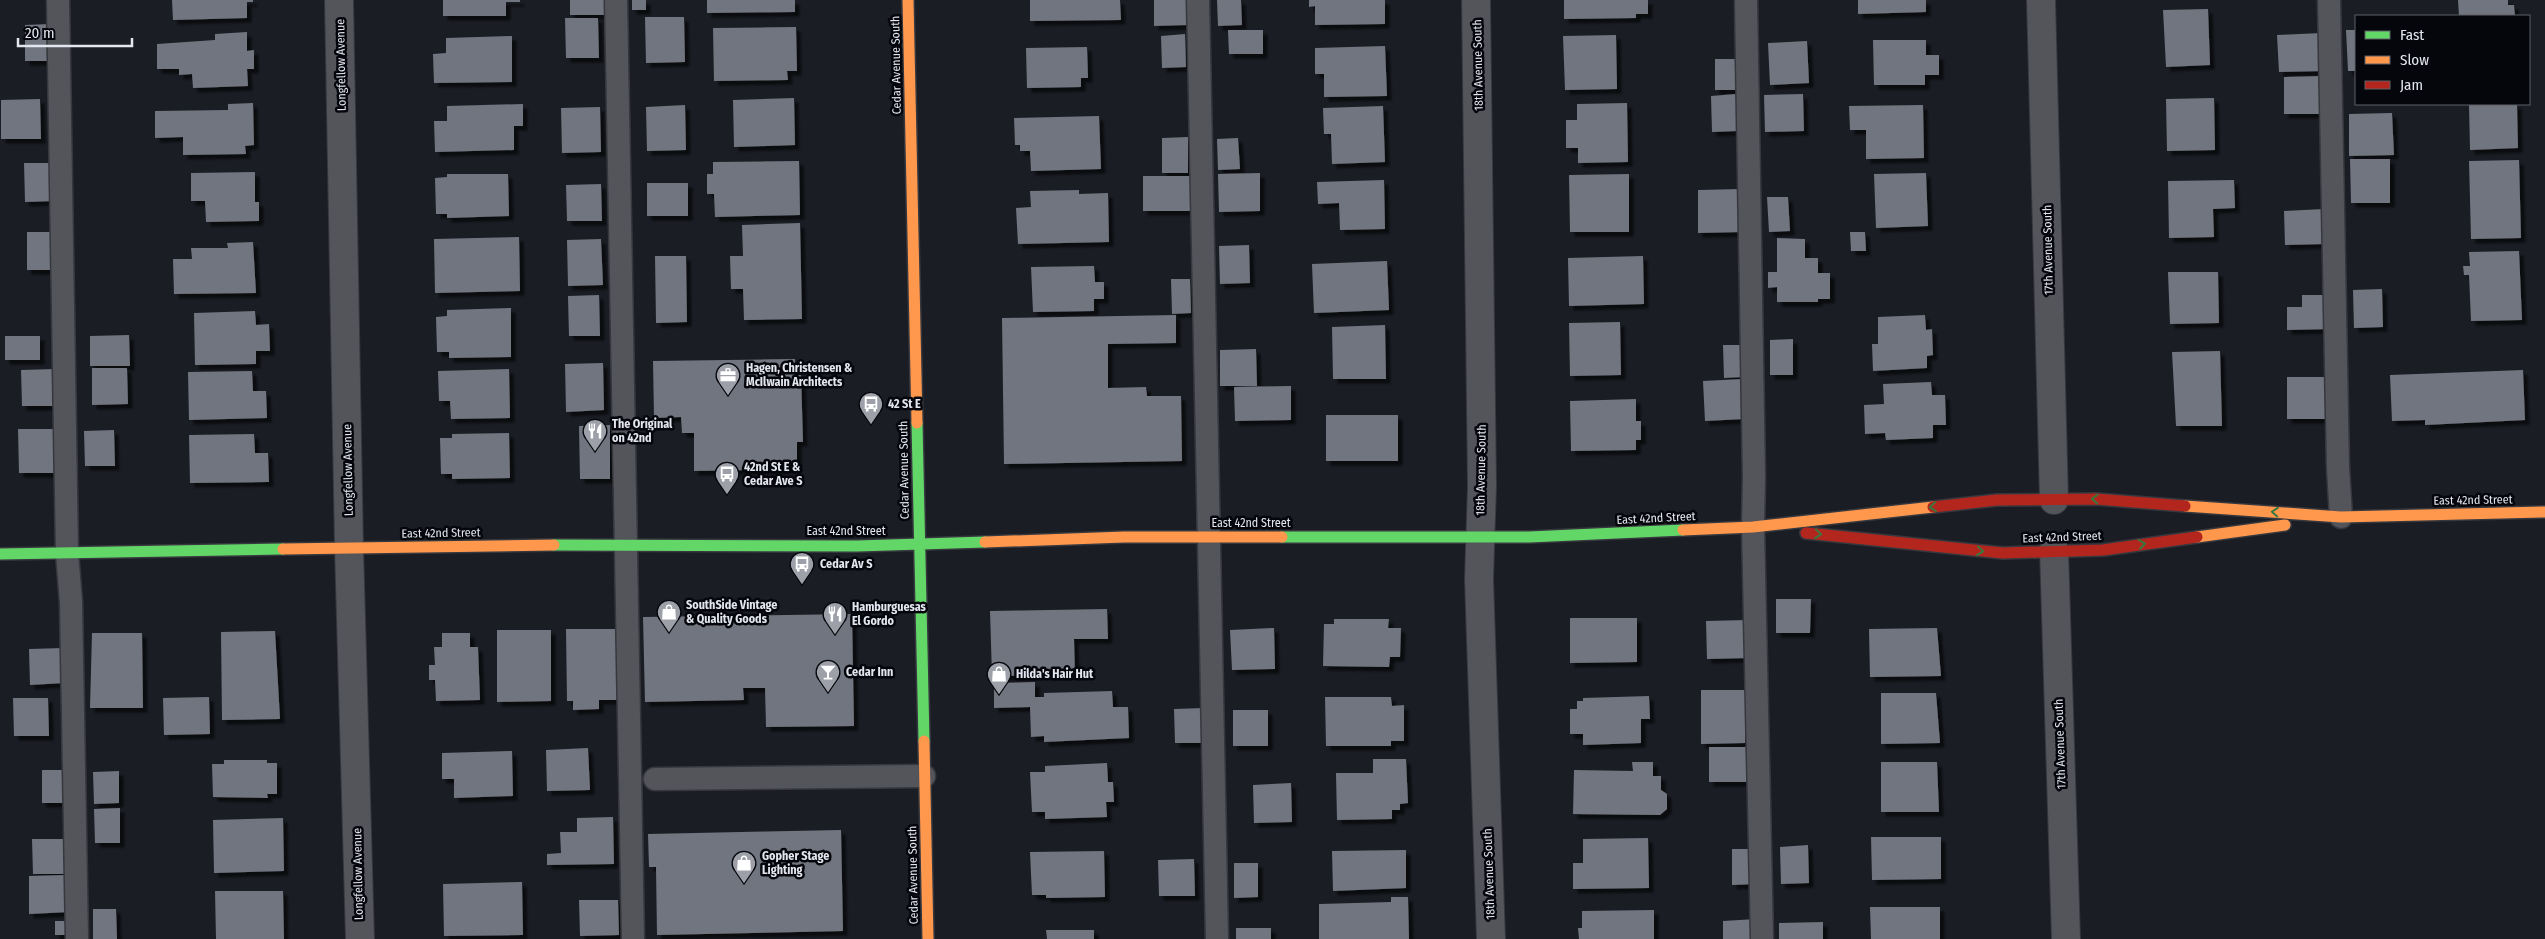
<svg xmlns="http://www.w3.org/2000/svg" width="2545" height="939" font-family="'Fira Sans Condensed',sans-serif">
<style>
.building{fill:#71757f;filter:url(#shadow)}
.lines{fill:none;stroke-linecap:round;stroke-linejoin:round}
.lane-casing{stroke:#36383e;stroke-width:25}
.street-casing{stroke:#36383e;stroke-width:30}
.fast-casing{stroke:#36383e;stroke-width:14}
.slow-casing{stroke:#36383e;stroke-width:14}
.jam-casing{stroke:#36383e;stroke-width:14}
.lane{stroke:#53555b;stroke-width:22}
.street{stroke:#53555b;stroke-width:28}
.fast{stroke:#63d668;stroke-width:11}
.slow{stroke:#ff974d;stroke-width:11}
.jam{stroke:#b3261e;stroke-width:11}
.oneway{stroke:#39783e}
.labels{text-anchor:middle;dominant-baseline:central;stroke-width:5;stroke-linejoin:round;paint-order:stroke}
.street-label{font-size:12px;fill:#e3e6ef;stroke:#05060b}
.poi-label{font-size:12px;font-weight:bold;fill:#e3e6ef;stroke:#05060b;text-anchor:start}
</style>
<defs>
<filter id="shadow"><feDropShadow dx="4.5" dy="4.5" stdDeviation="1" flood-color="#0009"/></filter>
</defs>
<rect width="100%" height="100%" fill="#1a1d24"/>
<path class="building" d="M172 0H253V2H247V18L173 20Z
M443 0H520V2H506V16H443Z
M570 0H609V15H570Z
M632 0H646V10H632Z
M707 0H795V12L707 13Z
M1030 0H1120L1121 20 1030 21Z
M1154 0H1186L1187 25 1154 26Z
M1217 0H1241L1242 25 1218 26Z
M1309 0H1385V24L1315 25V6L1309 7Z
M1564 0H1648V14H1636V18L1564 19Z
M1858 0H1926V12L1858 14Z
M2458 0H2508V5H2514L2515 16H2459Z
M2208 9 2210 65 2166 67 2163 10Z
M645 17H684L685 62 646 63Z
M565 18H598L599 58H566Z
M50 24V61H25V25Z
M796 27 797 71H787L788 80 714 81 713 28Z
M1228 30H1263V54H1229Z
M2346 30H2356V71H2348Z
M247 32V51L254 50V69H247L248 86 193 88 192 74 179 75V69H157V44L215 40V34Z
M2322 33 2323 71 2279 72 2277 35Z
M1185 34 1186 67 1162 68 1161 36Z
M1616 35 1617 89 1565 90 1563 36Z
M512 36V82L434 83 433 54 446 53V38Z
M1873 40H1926V55H1939V75H1925V85H1874Z
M1807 41 1809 83 1770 85 1768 43Z
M1385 46 1387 96 1324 97V74H1315V48Z
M1087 47 1088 78H1081V87L1027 88 1026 48Z
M1715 59H1735V90H1715Z
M2321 76 2322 114H2284V77Z
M1736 94 1737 131 1712 132 1711 96Z
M1803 94 1804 131 1765 132 1764 95Z
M794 98 795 145 734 147 733 100Z
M2214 98 2215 150 2167 151 2166 99Z
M40 99 41 139H1V100Z
M253 103 254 145 245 146 246 154 183 155V137L155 138V111L228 110V104Z
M1627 103 1628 162 1578 163V148H1566V120H1577V104Z
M523 104V126H514V150L435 152 434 121H447V106Z
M2469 104H2517L2518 148 2470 150Z
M685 105 686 150 647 151 646 107Z
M1923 105 1924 158 1866 159V130H1850L1849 106Z
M1383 106 1385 162 1332 164 1331 134H1324L1323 108Z
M600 107 601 152 562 153 561 108Z
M2392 113 2394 155 2349 156V114Z
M1099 116 1101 169 1031 171 1030 151H1020V145H1015L1014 118Z
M1188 137V173H1162V138Z
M1238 138 1240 169 1218 170 1217 139Z
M2350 159H2390V203H2351Z
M2519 160 2521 238 2471 239 2469 161Z
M799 161 800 215 715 217 714 194H707V174H713V162Z
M24 163H54V201L25 202Z
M255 172V202H259V221L206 222 205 201H191V173Z
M1260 173V211L1219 212 1218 174Z
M1926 173 1928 226 1876 228 1874 174Z
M447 174H508L509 216 447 218V214H436L435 178 447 177Z
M1629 174V232H1570L1569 175Z
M1143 176H1190V211H1143Z
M1384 180 1385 229 1340 230 1339 203 1318 204 1317 182Z
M2234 180 2235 208 2213 209 2214 237 2169 238 2168 181Z
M647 183H688V216H647Z
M601 184 602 221H567L566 185Z
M1741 189 1742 232 1698 233V190Z
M1079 190V194L1108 193 1109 242 1018 244 1016 208 1031 207 1030 191Z
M1767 197H1788L1790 231 1769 232Z
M2324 209 2325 244 2285 245 2284 211Z
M800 223 802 319 744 320 743 289H731L730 256H743L742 225Z
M27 232H54L55 270H27Z
M1850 232H1865L1866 251H1851Z
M519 237 520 291 435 293 434 239Z
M1777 238 1805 239V258H1818V273H1830V299H1818V302H1777V287L1768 288V272H1777Z
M601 239 603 285 568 286 567 240Z
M253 242 256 293 174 294 173 259H192L191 248H228L227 243Z
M1249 245 1250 283 1220 284 1219 246Z
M2519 251 2522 320 2471 321 2469 275H2464L2463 266H2470L2469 252Z
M655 256H686L687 322 656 323Z
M1643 256 1644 304 1569 306 1568 258Z
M1387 261 1389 310 1314 313 1312 264Z
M1094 266 1095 282H1104V299H1094V311L1033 312 1031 267Z
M2168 272H2218L2219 323 2170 324Z
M1171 279H1190L1191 313 1172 314Z
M2382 289 2383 327 2354 328 2353 290Z
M599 295 600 336H569L568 296Z
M2302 295H2329L2330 329 2287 330V307H2302Z
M511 308V357L449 358V352H437L436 317 447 316V310Z
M255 311 256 325 269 324 270 351H256V364L195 365 194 313Z
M1176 315V343L1108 344V388L1146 387 1147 396H1181L1182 461 1004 464 1002 318Z
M1925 315 1926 330 1932 329 1933 355 1927 356V368L1873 371 1872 344H1878V317Z
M1620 322 1621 375 1570 376 1569 323Z
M1385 325 1386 379H1333L1332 327Z
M129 335 130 366H90V336Z
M5 336H40V360H5Z
M1793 339V375H1770V340Z
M1723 345H1742L1743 377 1724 378Z
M1256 349 1257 386H1220V350Z
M2220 351 2222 426H2176L2172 352Z
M795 359V375H801L803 442H797V469L694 471V433H682L681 417 654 418 653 361Z
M603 363 604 410 566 412 565 364Z
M92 368H127L128 404 92 405Z
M55 369 56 406H22L21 370Z
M509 369 510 418 451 419 450 401H439L438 371Z
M2523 370 2525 420 2425 425V420L2392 421 2390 375Z
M252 371 253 391H266L267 418 189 420 188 372Z
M2287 377H2327L2328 419H2287Z
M1743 379 1744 419 1705 421 1703 381Z
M1931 382 1932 395H1945L1946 425H1933V438L1886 440 1885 433 1865 434 1864 405 1884 404 1883 384Z
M1291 386V420L1235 421 1234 387Z
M1636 399V421H1641V440H1636V450L1571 451 1570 401Z
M1326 415H1398V461H1326Z
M610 425V479H580L579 426Z
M18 429H58L59 473H19Z
M114 430 115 466H85L84 431Z
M509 433 510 478 452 479V474H441L440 438H452V434Z
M254 434 255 453H268L269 482 190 483 189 435Z
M1776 599H1811L1810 633H1776Z
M1107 609 1108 639H1074L1075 675 992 676 990 611Z
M852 614 854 726 766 727 765 688H743L744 700 645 702 643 617Z
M1570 618H1637V662L1570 663Z
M1334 619H1389L1388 628H1401L1400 657H1390L1389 667 1323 666 1324 624H1334Z
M1748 620V658L1707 659 1706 621Z
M1274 628 1275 669 1232 670 1230 630Z
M1937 628 1941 676 1870 677 1869 629Z
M566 629H616L617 700H599V709L573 710V701H567Z
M497 630H551V701L497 702Z
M275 631 280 719 222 720 221 632Z
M92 633H142L143 708H90Z
M442 633H470V647H478L480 700 436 701 435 680H429V665H435L434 647H442Z
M64 648V683L30 685 29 649Z
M1035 682V697H1044V693L1112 691 1113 707H1128L1129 738 1044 742V736L1031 737 1030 707 994 708V683Z
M1701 690H1745V743L1701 744Z
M1881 693H1936L1940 743 1881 744Z
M1649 696 1650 719H1641V743L1583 745V734H1570V709H1577V701H1583V698Z
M209 697 210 734 164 735 163 698Z
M1325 697H1391L1392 706 1404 705V741H1391V746H1326Z
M13 698H48L49 736H14Z
M1204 708 1205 743H1175L1174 709Z
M1233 710H1268V746H1233Z
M1709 747H1752L1753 782H1709Z
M588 748 590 790 547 791 546 750Z
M512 751 513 796 454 798V779H442V753Z
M1373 759H1406L1408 803 1400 804V810H1392V819L1337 820 1336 773H1373Z
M224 760H267V763H277V794H267L268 798 213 797 212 764H224Z
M1632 762H1653V776H1661V790L1667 794V809L1660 815 1573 814 1574 770 1633 771Z
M1881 762H1937L1939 812H1881Z
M1107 763 1108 782H1113L1114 802H1106L1107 817 1045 819V812H1032L1030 772H1045V766Z
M42 770H67V803H42Z
M119 771V803L94 804 93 772Z
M1291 783 1292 822 1254 823 1253 785Z
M120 808V843H95L94 809Z
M613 817 614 864 547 865V854L561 853 560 832H577V818Z
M283 818 284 871 214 873 213 820Z
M841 830 843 931 657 935 656 867H649L648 834Z
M1871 837H1941V879L1872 880Z
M1648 838 1649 888 1573 889V863H1583V839Z
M32 839H67V874H33Z
M1808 845 1809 883 1781 884 1780 847Z
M1732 849H1755L1756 884 1732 885Z
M1406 850V888L1333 891 1332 851Z
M1104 851 1105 897 1046 898V895H1032L1030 852Z
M1194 859 1195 896H1159L1158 860Z
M1234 863H1258V897L1234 898Z
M67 875 69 912 29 914V876Z
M522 882 523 935 444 936 443 884Z
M215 891H283L284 939H216Z
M1391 897H1408L1409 939H1319V904L1391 902Z
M579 900H618L619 935 580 936Z
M1870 907H1940V939H1871Z
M93 909H116L117 939H93Z
M1654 910V939H1579L1578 928H1582V911Z
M1756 919 1757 939H1723V921Z
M55 921H66V935H55Z
M1823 922V939H1779V923Z
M1236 928H1271V939H1236Z
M1046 930H1094V939H1047Z"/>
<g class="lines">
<g class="lane-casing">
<path id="lane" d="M58 0 67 553 71 602 77 939
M616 0 633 939
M1198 0 1217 939
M1746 0 1754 477 1753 527 1762 939
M2329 0 2338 468 2341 517
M655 779 924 776"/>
</g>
<g class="street-casing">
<path id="street" d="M339 0 349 548 360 939
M1476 0 1482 486 1479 579 1491 939
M2041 0 2054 500
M2054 550 2066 939"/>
</g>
<g class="fast-casing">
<path id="fast" d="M917 423 924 741
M1282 537H1529L1683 530
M554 545 857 546 985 542
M0 554 283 549"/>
</g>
<g class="slow-casing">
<path id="slow" d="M908 0 917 423
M2185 506 2341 517 2545 512
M1683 530 1753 527 1933 507
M2197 537 2285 525
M985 542 1124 537H1282
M283 549 554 545
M924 741 928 939"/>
</g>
<g class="jam-casing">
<path id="jam" d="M1933 507 1997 500 2096 499 2185 506
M1806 533 2003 553 2103 550 2197 537"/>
</g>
<use href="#lane" class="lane"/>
<use href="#street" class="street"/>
<use href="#fast" class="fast"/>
<use href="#slow" class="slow"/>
<use href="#jam" class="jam"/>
</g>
<defs><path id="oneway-chevron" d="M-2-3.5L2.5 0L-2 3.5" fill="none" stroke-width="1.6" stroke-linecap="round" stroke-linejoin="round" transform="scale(1.25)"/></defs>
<g class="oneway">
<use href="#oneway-chevron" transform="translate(2095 499) rotate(-178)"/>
<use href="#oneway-chevron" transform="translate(1933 507) rotate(174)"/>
<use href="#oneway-chevron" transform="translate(2275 512) rotate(-176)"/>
<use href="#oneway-chevron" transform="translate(1818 534) rotate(6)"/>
<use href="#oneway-chevron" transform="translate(2142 544) rotate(-8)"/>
<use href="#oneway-chevron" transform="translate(1980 551) rotate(6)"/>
</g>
<defs>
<g id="office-pin" transform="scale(1.25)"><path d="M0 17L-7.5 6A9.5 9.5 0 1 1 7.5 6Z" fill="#9da0a8" stroke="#05060b"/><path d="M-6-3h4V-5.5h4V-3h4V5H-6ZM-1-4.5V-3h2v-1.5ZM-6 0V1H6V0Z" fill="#fff"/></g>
<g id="bus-pin" transform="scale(1.25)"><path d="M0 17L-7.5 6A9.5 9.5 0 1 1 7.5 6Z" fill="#9da0a8" stroke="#05060b"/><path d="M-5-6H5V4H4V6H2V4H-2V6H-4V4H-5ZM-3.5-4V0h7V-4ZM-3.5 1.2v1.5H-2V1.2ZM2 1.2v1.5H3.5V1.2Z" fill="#fff"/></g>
<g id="restaurant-pin" transform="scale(1.25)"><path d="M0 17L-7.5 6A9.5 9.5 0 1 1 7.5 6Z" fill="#9da0a8" stroke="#05060b"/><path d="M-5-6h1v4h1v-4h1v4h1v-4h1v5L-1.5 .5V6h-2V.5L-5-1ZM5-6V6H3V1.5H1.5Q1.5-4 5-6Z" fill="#fff"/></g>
<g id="shop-pin" transform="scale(1.25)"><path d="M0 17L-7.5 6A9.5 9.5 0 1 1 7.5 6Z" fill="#9da0a8" stroke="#05060b"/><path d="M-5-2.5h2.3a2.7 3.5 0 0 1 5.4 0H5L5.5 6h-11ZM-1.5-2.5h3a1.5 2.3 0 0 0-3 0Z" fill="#fff"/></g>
<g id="bar-pin" transform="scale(1.25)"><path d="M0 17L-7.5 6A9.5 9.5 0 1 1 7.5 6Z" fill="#9da0a8" stroke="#05060b"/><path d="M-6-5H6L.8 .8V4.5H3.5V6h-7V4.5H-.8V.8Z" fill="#fff"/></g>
</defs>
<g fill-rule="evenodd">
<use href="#office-pin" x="728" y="375"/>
<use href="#bus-pin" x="871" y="404"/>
<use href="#restaurant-pin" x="595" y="431"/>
<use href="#bus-pin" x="727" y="474"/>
<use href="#bus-pin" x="802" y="564"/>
<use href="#shop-pin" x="669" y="612"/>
<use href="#restaurant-pin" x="835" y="614"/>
<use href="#bar-pin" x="828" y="672"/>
<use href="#shop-pin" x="999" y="674"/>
<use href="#shop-pin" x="744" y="863"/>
</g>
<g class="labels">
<g class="street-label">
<text transform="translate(341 65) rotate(-91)">Longfellow Avenue</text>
<text transform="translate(896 65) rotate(-91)">Cedar Avenue South</text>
<text transform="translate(1478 65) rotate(-91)">18th Avenue South</text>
<text transform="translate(2048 250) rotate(-91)">17th Avenue South</text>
<text transform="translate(348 470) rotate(-91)">Longfellow Avenue</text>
<text transform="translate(904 470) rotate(-91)">Cedar Avenue South</text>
<text transform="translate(1481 470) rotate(-89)">18th Avenue South</text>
<text transform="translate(2473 500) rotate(-1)">East 42nd Street</text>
<text transform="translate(1656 518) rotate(-3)">East 42nd Street</text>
<text x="1251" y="523">East 42nd Street</text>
<text x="846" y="531">East 42nd Street</text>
<text transform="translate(441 533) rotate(-1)">East 42nd Street</text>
<text transform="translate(2062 537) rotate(-2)">East 42nd Street</text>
<text transform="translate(2060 744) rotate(-92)">17th Avenue South</text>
<text transform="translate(358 874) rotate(-91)">Longfellow Avenue</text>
<text transform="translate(1489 874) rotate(-92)">18th Avenue South</text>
<text transform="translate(913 875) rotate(-91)">Cedar Avenue South</text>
</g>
<g class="poi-label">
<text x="746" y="368">Hagen, Christensen &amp;<tspan x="746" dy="14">McIlwain Architects</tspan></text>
<text x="888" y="404">42 St E</text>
<text x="612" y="424">The Original<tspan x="612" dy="14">on 42nd</tspan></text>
<text x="744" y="467">42nd St E &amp;<tspan x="744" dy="14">Cedar Ave S</tspan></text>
<text x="820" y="564">Cedar Av S</text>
<text x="686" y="605">SouthSide Vintage<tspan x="686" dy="14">&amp; Quality Goods</tspan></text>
<text x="852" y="607">Hamburguesas<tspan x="852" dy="14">El Gordo</tspan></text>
<text x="846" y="672">Cedar Inn</text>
<text x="1016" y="674">Hilda's Hair Hut</text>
<text x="762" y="856">Gopher Stage<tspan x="762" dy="14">Lighting</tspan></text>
</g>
</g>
<rect x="2355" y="15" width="175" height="90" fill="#05060b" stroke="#5e6066"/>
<rect x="2365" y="31" width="25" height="8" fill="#63d668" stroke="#5e6066"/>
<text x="2400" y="40" font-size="15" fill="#e3e6ef">Fast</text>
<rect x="2365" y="56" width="25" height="8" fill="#ff974d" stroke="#5e6066"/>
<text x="2400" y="65" font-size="15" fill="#e3e6ef">Slow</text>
<rect x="2365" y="81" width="25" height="8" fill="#b3261e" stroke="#5e6066"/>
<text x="2400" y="90" font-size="15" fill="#e3e6ef">Jam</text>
<path d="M18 38v8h114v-8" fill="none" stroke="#e3e6ef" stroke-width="2.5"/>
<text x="25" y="38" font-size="15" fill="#e3e6ef" stroke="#05060b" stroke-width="4" paint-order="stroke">20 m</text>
</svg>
